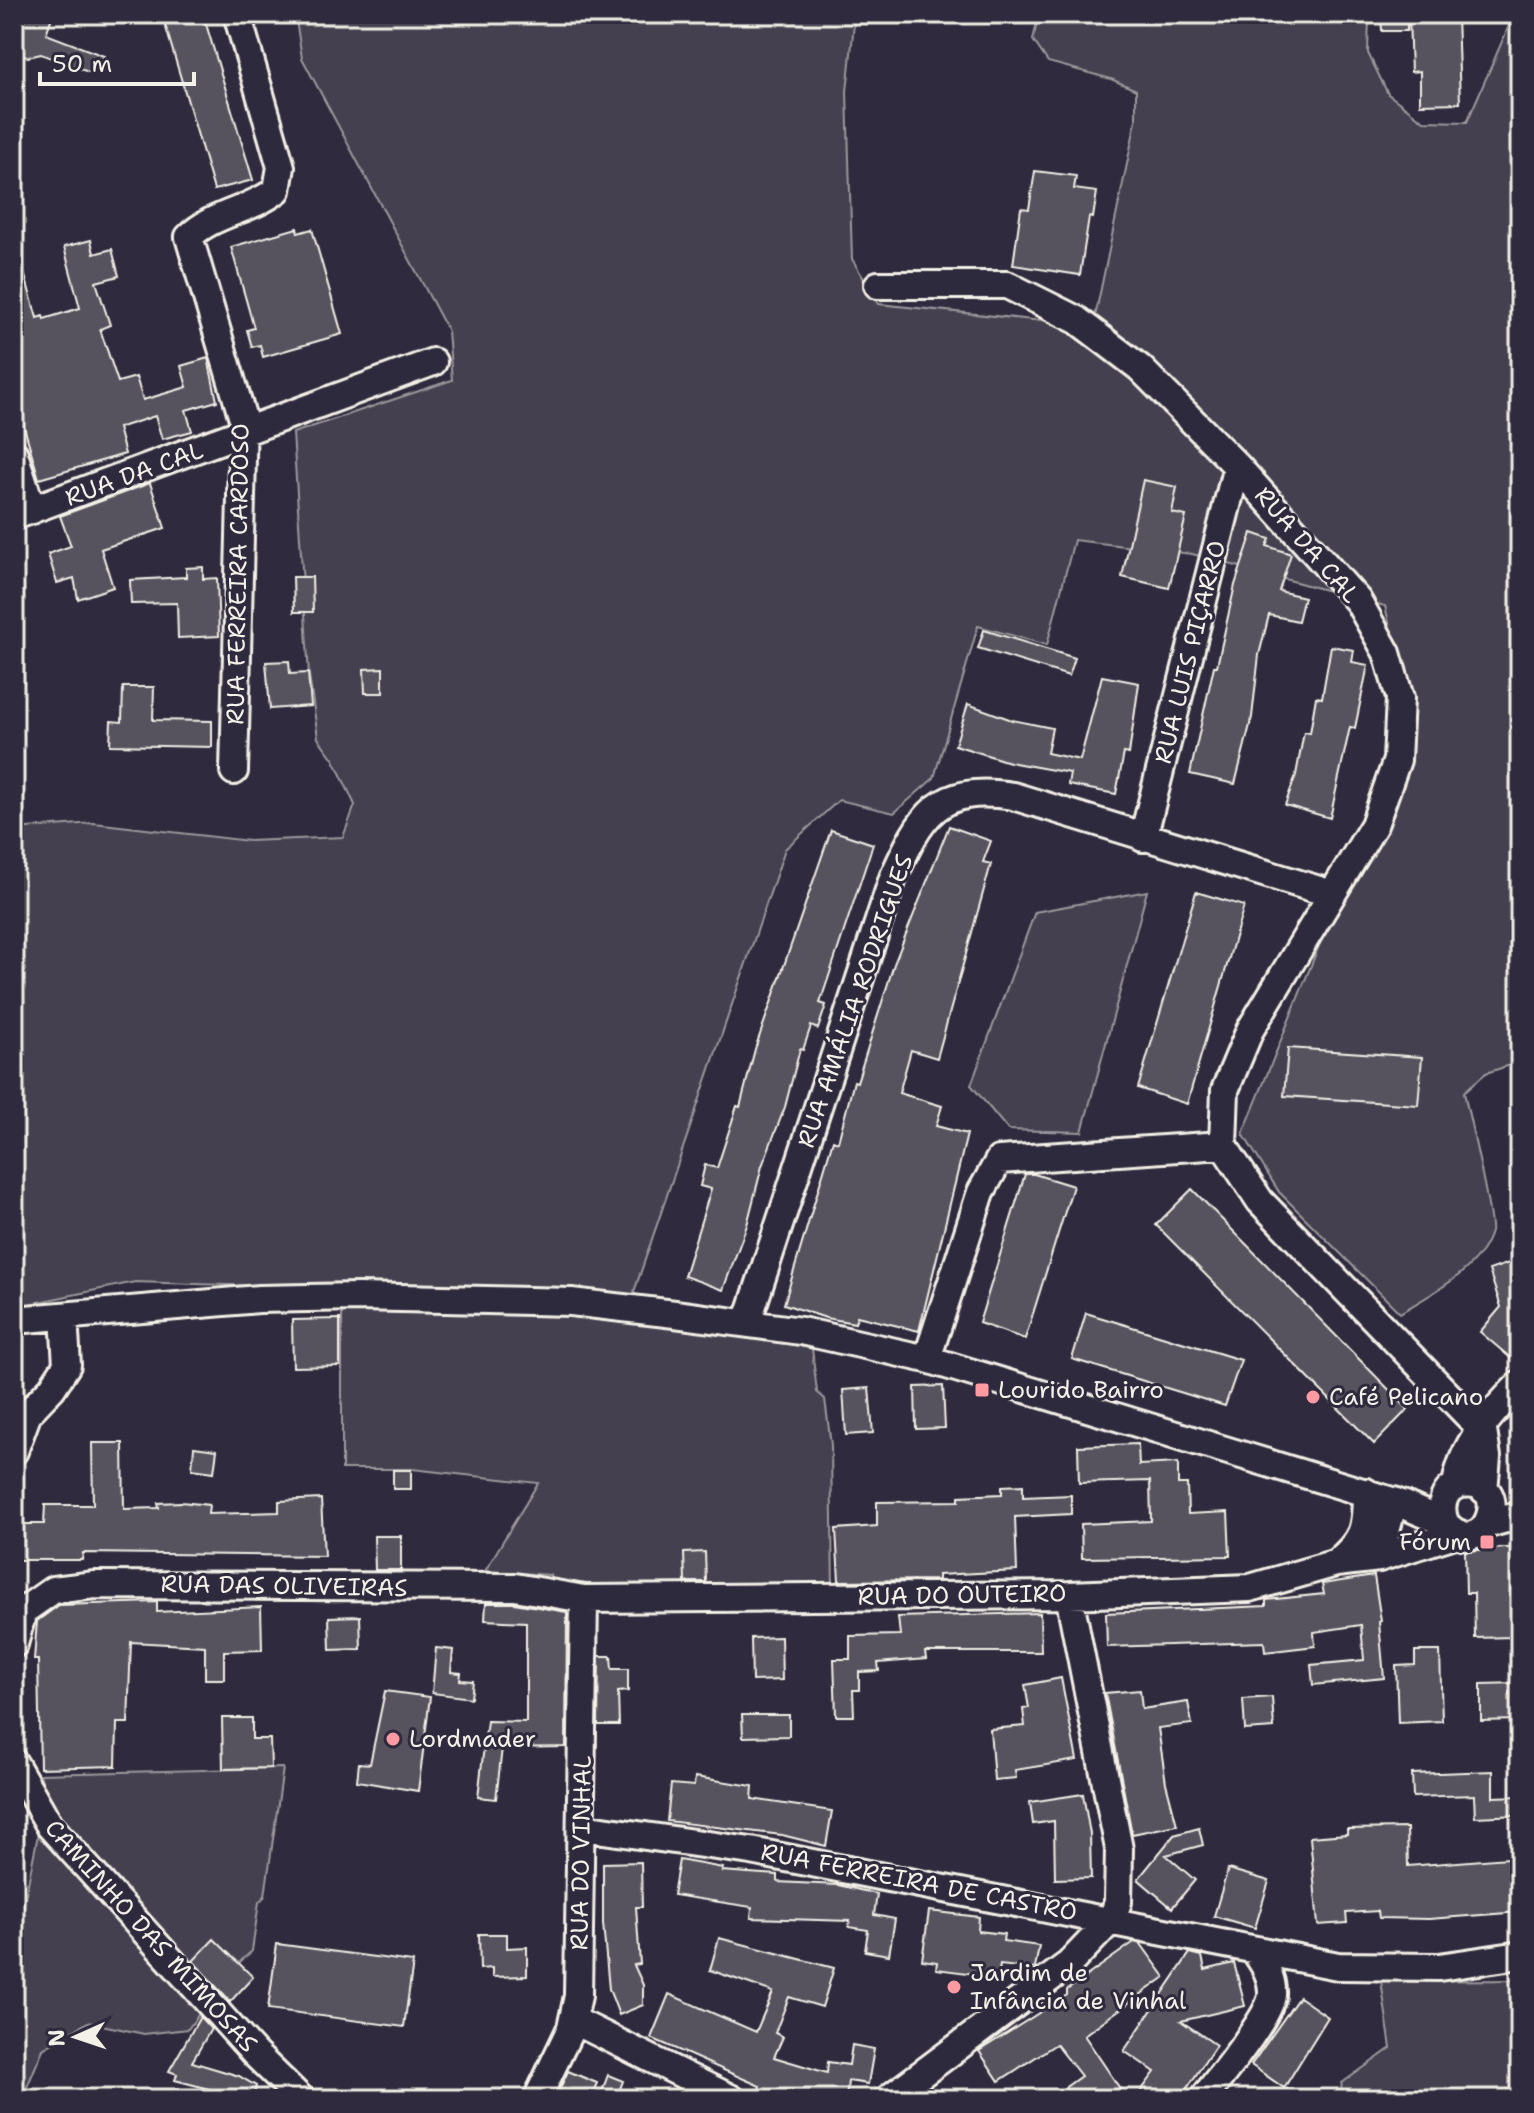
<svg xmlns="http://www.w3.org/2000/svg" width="1534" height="2113" font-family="'Shantell Sans',sans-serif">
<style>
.green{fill:#454050;stroke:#9c989c;stroke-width:2}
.building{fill:#56525f;stroke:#f4f1e8;stroke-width:2}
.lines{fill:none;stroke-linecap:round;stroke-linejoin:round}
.minor-casing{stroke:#f4f1e8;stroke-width:32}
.minor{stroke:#2f2a3d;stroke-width:26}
.poi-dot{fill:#ff9aa2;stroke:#2f2a3d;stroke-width:3}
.labels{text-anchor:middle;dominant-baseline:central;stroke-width:6;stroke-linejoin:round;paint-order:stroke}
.street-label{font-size:24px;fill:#f4f1e8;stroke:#2f2a3d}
.poi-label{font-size:24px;fill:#f4f1e8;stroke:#2f2a3d;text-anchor:start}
</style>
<rect width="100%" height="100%" fill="#2f2a3d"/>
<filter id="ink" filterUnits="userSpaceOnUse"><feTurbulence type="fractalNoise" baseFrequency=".0125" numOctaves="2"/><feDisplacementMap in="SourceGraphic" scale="16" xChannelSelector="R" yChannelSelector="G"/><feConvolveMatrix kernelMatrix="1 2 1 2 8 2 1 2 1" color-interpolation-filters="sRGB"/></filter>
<g filter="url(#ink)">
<path class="green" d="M295 14H855L847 92 852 259 879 304 1033 320 1095 317 1136 121V90L1111 79 1048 62 1033 40 1039 14H1369L1368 53 1388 94 1424 121 1467 122 1514 14H1520V1062L1486 1073 1464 1092C1468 1113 1494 1219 1491 1232 1480 1270 1431 1294 1400 1313L1279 1192 1243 1134 1337 901 1381 810 1397 656 1385 606 1192 554 1074 540 1047 645 978 626 934 778 894 813 839 800 785 849 634 1292 631 1319 812 1348 817 1392 825 1399 831 1445 833 1592 627 1588 550 1580V1575L485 1571 538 1483 412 1469H342V1312L316 1288 135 1282 14 1307V829L94 823 249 841 343 837 355 805 334 760 318 738 309 675 293 433 452 380 448 331 302 58Z
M1147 891 1082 1132 1008 1130 971 1085 1035 912Z
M283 1768 265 1896 259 1902 252 1951 230 1971 188 2029 144 2034 88 2022 43 2049 22 2099H14V1925L20 1923 46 1795 40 1774Z
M1520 1980V2099H1339L1342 2083 1391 2048 1381 1981Z"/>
<path class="building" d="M14 14H53L46 34 104 56 98 70 88 72 41 54 28 57 14 52Z
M187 14H203L253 180 214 190 164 21Z
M1381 14H1407V31H1382Z
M1457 15 1460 103 1420 104V71L1411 72 1409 16Z
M1035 171 1076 176 1074 189 1097 192 1093 218 1089 217 1080 275 1013 265 1021 208 1029 209Z
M297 228 298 233 312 229 342 334 263 357 260 345 252 347 247 330 254 328 231 247Z
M91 240 94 254 112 249 119 276 96 282 110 325 100 329 118 382 136 377 143 400 187 387 181 366 208 358 217 401 186 410 192 431 162 439 155 416 118 428 125 454 39 479 14 392V256L19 255 37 318 43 316 44 319 80 308 64 247Z
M1143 480 1177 487 1172 513 1186 516 1169 588 1122 577Z
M150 483 165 528 101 549 113 587 78 599 74 578 57 583 48 554 71 546 60 516Z
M1252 533 1270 539 1267 546 1291 554 1279 591 1304 597 1298 621 1269 615 1259 655 1252 717 1235 784 1190 774 1214 666H1217L1235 585Z
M203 567V579L217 578 219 636 178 638 177 603 131 604 130 580 186 577V568Z
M293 577H312L313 612H294Z
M984 630 1075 658 1069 676 978 648Z
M1331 646 1354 650 1352 662 1368 665 1355 728 1350 727 1330 818 1285 805 1296 775 1304 732 1310 733 1316 697 1322 698Z
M289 661 290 674 308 673 311 706 270 709 266 662Z
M383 668V693H365L364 669Z
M1102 676 1139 683 1129 754 1124 753 1116 794 1068 785 1070 773 1009 762 955 745 968 704 1012 720 1052 728 1047 753 1080 760Z
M123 687H154L153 720 212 721V747L110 745 111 721 122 722Z
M949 826 991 841 983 862 991 864 937 1058 911 1050 899 1093 942 1106 936 1126 967 1134 919 1331 857 1316 855 1323 826 1318 784 1304 833 1140 838 1142 854 1081 857 1082 894 964Z
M831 830 873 844 820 1003 826 1005 818 1029 811 1026 803 1050 800 1049 785 1107 762 1166 747 1225 723 1290 684 1276 711 1189 700 1186 705 1165 717 1168 737 1106 740 1107 755 1049Z
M1196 892 1244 906 1187 1104 1138 1088Z
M1288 1048 1422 1057 1418 1105 1284 1096Z
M1025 1174H1034L1073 1186 1025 1339 979 1323Z
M1192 1189 1408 1409 1374 1444 1156 1225Z
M1512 1262 1520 1286V1366L1480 1332 1501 1307 1489 1270Z
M1086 1313 1241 1360 1225 1406 1072 1359Z
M340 1319V1366L293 1367 292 1320Z
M943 1386 945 1428 916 1429 915 1387Z
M869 1388 873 1433 846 1435 843 1390Z
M92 1443H123L124 1509 159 1508 158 1503 181 1502 209 1505 208 1514 279 1512V1501L321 1499 324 1556 83 1553 82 1560H18V1524H44L45 1505H93Z
M1138 1444 1139 1465 1178 1463V1484H1187L1188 1514 1228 1512 1230 1556 1082 1558 1081 1524 1151 1521 1150 1481 1079 1483 1078 1446Z
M194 1447 217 1450 214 1472 192 1469Z
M393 1470H411V1489H393Z
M1023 1485V1497L1071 1495V1514L1015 1517 1017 1571 938 1575V1580L839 1581 836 1529 877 1526V1502L959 1501V1496L1002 1494V1486Z
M374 1536H401V1570H375Z
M1520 1547V1592H1511L1513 1637 1475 1638 1474 1593H1466L1465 1551Z
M705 1552 706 1582H685L684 1553Z
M1374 1576 1381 1621 1379 1622 1384 1678 1313 1685 1311 1665 1364 1660 1361 1625 1314 1632 1315 1646 1265 1652 1264 1642 1107 1647 1106 1613 1266 1606V1600L1324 1594 1322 1584Z
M157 1602V1612L261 1607 262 1650 224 1651V1679H205V1646L131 1642 128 1723H117L116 1766 40 1768 38 1660H34L37 1621 59 1605Z
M486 1603H514L567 1612 566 1747 502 1748 496 1799 478 1797 487 1721 526 1722V1622L485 1620Z
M1040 1613 1041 1652H925L926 1659 878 1663 879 1671 859 1672V1690H853L854 1716H836L834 1659H850V1636L900 1635 898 1617Z
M360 1616 361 1649 330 1650 329 1617Z
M781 1637 782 1680 752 1681 751 1638Z
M436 1648 453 1650 451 1672 461 1673 460 1680 473 1681 471 1698 432 1693Z
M1415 1651H1440L1442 1721 1398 1723 1396 1666 1415 1665Z
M599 1656H611L612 1669H628V1691L618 1692 619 1725H598Z
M1061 1678 1077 1760 1015 1770 1016 1778 994 1780 990 1729 1025 1726 1023 1709 1029 1708 1025 1685Z
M1518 1683V1720L1481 1721V1684Z
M1140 1690 1142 1709 1188 1702 1192 1724 1158 1728 1166 1783 1177 1825 1132 1834 1105 1693Z
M385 1691 430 1697 418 1791 357 1781 359 1763 370 1764Z
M1272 1697 1274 1728 1245 1730 1243 1699Z
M742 1715H789V1736L743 1737Z
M222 1718H252V1739H270L271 1768 223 1769Z
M1493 1771V1797L1520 1796V1815L1475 1817 1474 1795 1413 1797 1412 1774Z
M695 1777 753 1786 752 1799 832 1811 826 1846 782 1835 667 1821 671 1784 694 1786Z
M1083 1794 1090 1834 1091 1878 1055 1879 1054 1821 1033 1824 1030 1802Z
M1199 1828 1203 1845 1166 1855 1195 1880 1172 1908 1138 1879 1174 1835Z
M1407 1828 1408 1866 1520 1857V1912L1429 1919 1379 1918 1378 1911 1346 1913 1347 1923 1318 1925 1310 1837 1347 1834V1829Z
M679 1860 723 1868 722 1871 778 1875V1882L838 1885 877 1894 874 1915 895 1919 889 1955 865 1951 868 1930 849 1927 850 1921 751 1918 752 1907 673 1895Z
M641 1862 642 1907H636L640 1964 634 1965 643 1985V2005L619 2015 609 1989 603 1923V1863Z
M1228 1869 1269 1881 1255 1928 1214 1916Z
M929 1911 979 1917 978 1931 1004 1934 1003 1941 1039 1946 1035 1969 1000 1965 998 1977 936 1969 937 1962 922 1960Z
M479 1934H507V1948L527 1947V1976L492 1977V1968L480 1969Z
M719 1938 834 1968 822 2007 789 1997 775 2033 783 2037 774 2057 827 2073 828 2062 849 2065 852 2045 874 2049 868 2084 848 2081 846 2099 804 2094 802 2099H790L759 2089 760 2086 651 2038 669 1994 756 2032 773 1992 710 1970Z
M214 1939 253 1977 230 2002 193 1961Z
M1134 1942 1141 1944 1165 1977 1084 2035 1127 2099H1049L1081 2076 1056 2044 999 2081 979 2051 1067 1995V1990Z
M277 1944 413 1962 404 2027 268 2009Z
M1190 1953 1202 1956 1205 1970 1234 1963 1245 2006 1181 2021 1216 2045 1180 2099H1135L1155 2072 1124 2051Z
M1299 1997 1328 2017 1284 2088 1251 2065Z
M200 2017 211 2029 192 2062 239 2076 256 2086 253 2099H207L209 2089 175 2080 177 2074 169 2071Z
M568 2071 597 2083 590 2099H555Z
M608 2075 623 2081 616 2099H599Z"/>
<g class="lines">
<g class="minor-casing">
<path id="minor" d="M878 285H1007L1077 320 1140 368 1237 466 1358 601 1387 653 1400 698 1397 760 1374 825 1250 1030 1225 1090 1223 1145
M14 454 32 510
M14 516 433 362
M234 771 243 419 189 237C213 213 250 211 277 190L281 167 237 14
M1143 838 1237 466
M14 1320 259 1299 358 1297 571 1302 675 1314 801 1331 927 1359 1405 1505C1419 1513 1438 1517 1449 1527 1488 1563 1515 1476 1462 1484 1443 1487 1439 1507 1445 1522
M747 1323 893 878C921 815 938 784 1013 796L1332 894
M927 1359 981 1192 999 1160 1223 1145 1260 1201 1483 1431
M1483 1431 1487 1457 1484 1490
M14 1451 28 1413 52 1388 67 1365 64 1316
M1456 1485C1462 1445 1492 1412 1520 1384
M1488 1524 1520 1515
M1379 1558 1394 1501
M1336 1563C1364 1540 1366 1528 1366 1492
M14 1644 23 1611 53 1590 95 1585 515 1587 584 1599 1069 1595 1250 1588 1336 1563 1379 1558 1458 1533
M14 1763 50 1826 255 2054 301 2099
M582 1827 751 1851 1338 1966 1439 1967 1520 1955
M573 2020 732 2099
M537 2099 571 2028 578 1996 584 1599
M888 2099 1069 1964 1112 1919 1118 1902 1119 1849 1069 1595
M1203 2099C1218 2079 1270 2017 1272 1995 1273 1977 1264 1964 1254 1950"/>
</g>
<use href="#minor" class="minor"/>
</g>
</g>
<g class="poi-dot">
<rect x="974" y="1382" width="16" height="16" rx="4"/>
<circle cx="1313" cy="1397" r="8"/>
<rect x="1479" y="1534" width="16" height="16" rx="4"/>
<circle cx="393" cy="1739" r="8"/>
<circle cx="954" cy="1987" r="8"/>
</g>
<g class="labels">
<g class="street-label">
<text transform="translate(134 474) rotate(-20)">RUA DA CAL</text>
<text transform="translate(1307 545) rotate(49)">RUA DA CAL</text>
<text transform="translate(238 574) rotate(-89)">RUA FERREIRA CARDOSO</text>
<text transform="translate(1190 652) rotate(-76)">RUA LUIS PIÇARRO</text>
<text transform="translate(855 1001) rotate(-71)">RUA AMÁLIA RODRIGUES</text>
<text transform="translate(284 1586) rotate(1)">RUA DAS OLIVEIRAS</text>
<text transform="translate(962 1595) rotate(-1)">RUA DO OUTEIRO</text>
<text transform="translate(581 1853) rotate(-89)">RUA DO VINHAL</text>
<text transform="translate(919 1882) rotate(11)">RUA FERREIRA DE CASTRO</text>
<text transform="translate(151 1936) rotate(48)">CAMINHO DAS MIMOSAS</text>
</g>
<g class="poi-label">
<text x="998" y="1390">Lourido Bairro</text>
<text x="1329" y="1397">Café Pelicano</text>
<text x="1471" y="1542" text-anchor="end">Fórum</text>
<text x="409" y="1739">Lordmader</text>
<text x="970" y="1973">Jardim de<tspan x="970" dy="28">Infância de Vinhal</tspan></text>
</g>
</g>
<rect width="1534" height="2113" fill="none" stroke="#2f2a3d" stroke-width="48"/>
<rect x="24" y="24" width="1486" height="2065" fill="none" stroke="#f4f1e8" stroke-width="3" filter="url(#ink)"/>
<g transform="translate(76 2037) rotate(267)" stroke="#2f2a3d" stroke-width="6" paint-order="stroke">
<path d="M0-6L14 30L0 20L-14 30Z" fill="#f4f1e8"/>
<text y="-12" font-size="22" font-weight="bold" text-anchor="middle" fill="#f4f1e8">N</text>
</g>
<path d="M40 72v12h154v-12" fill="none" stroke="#f4f1e8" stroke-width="4"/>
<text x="52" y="72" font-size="24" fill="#f4f1e8" stroke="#2f2a3d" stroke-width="6" paint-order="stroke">50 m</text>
</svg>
